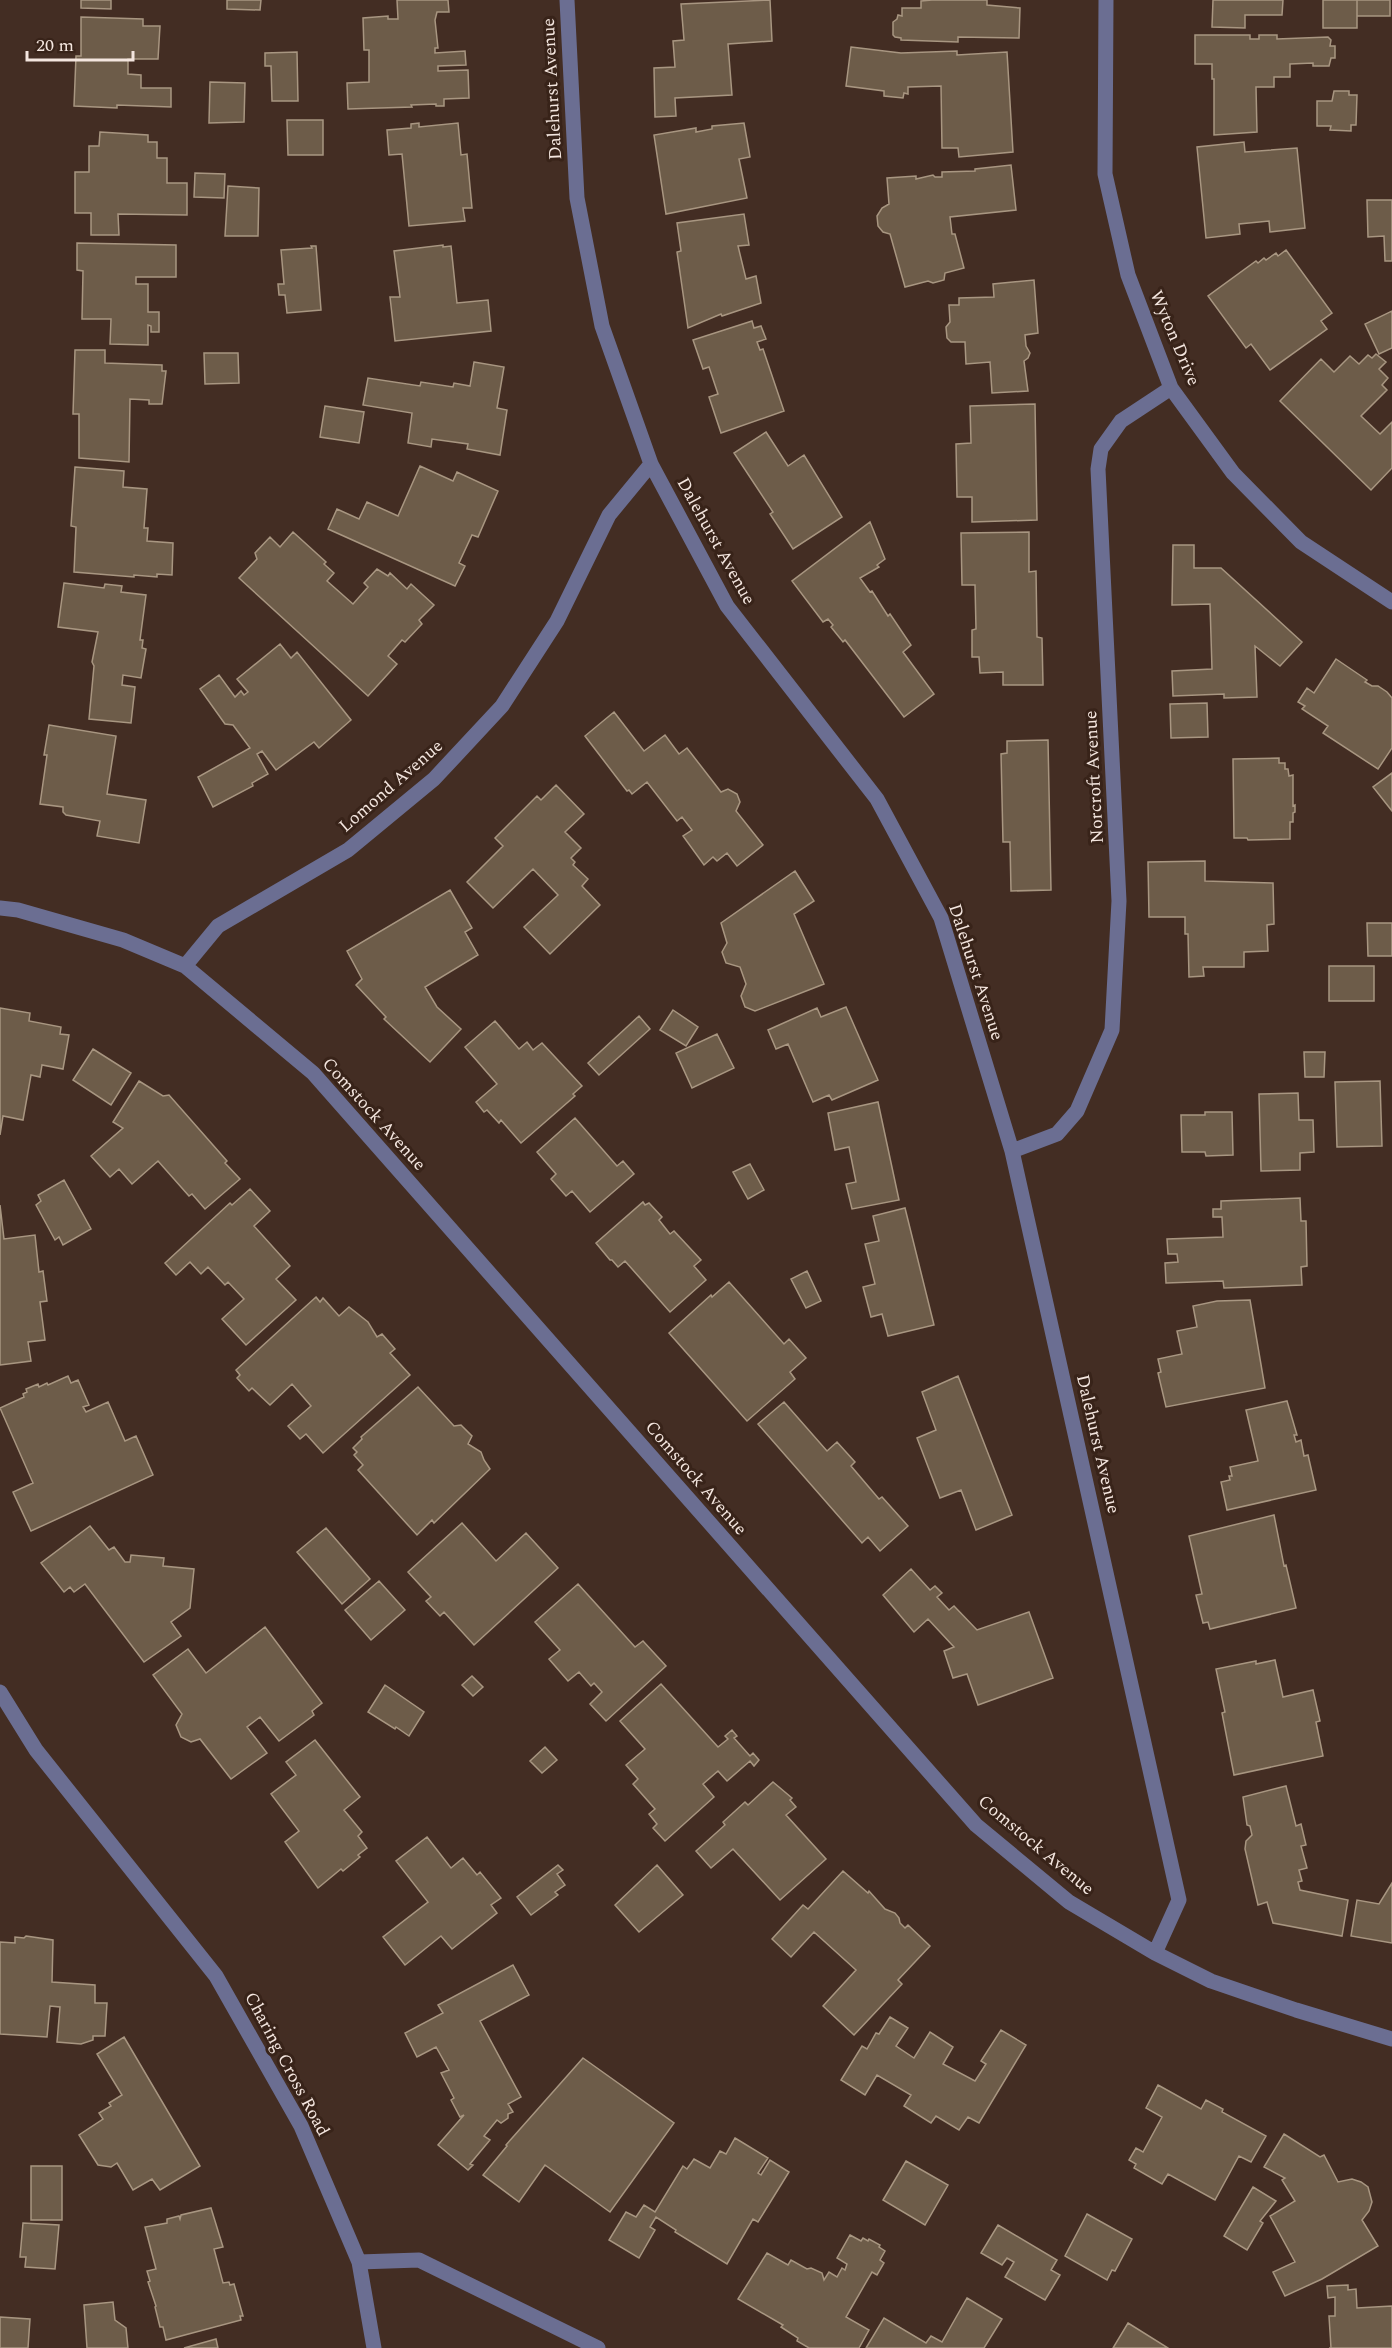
<svg xmlns="http://www.w3.org/2000/svg" width="1392" height="2348" font-family="Spectral,serif">
<style>
.building{fill:#6d5c49;stroke:#a89681;stroke-width:1.5}
.lines{fill:none;stroke-linecap:round;stroke-linejoin:round}
.street{stroke:#6b6e92;stroke-width:15}
.labels{text-anchor:middle;dominant-baseline:central;stroke-width:6;stroke-linejoin:round;paint-order:stroke}
.street-label{font-size:18px;fill:#f4e6df;stroke:#382319}
</style>
<rect width="100%" height="100%" fill="#432d23"/>
<path class="building" d="M81 0H111V9L81 8Z
M227 0H261L260 10 227 9Z
M397 0H448L449 12H437L435 20 438 48H435V53L465 51 466 65 438 66V71L468 70 469 98 444 99V106H436V104L411 105 412 107 348 109 347 83 369 82V50H364L363 18 388 16V19H398Z
M770 0 772 41 728 44 732 95 675 98 676 116 655 117 654 68 675 67 673 41 684 40 681 4Z
M932 0H987V5L1020 8 1019 38 958 37V42L901 40V38L895 37 893 35V22L897 19 898 15 902 16V8H921V1Z
M1213 0H1283L1282 15H1245V28L1212 27Z
M1323 0H1357V28H1323Z
M1357 0H1390V16H1357Z
M81 17 143 19V26H160L158 59H128V74L141 75V88H171V107L117 105V108L74 106 76 56H81Z
M1195 35H1250V39H1259V35H1277V39L1328 37 1331 40 1330 46H1335V58H1331L1329 66H1313V63L1290 64V77H1274V87H1256L1257 132 1214 135V79H1212V64H1195Z
M851 47 901 53 957 51V55L1007 52 1013 152 959 157 958 148H942L941 86 908 87V94L904 93 903 98 884 96V91L846 86Z
M297 52 298 101H272L271 66H265V53Z
M210 82 245 83 244 122 209 123Z
M1334 91H1349V95H1357L1356 125H1351V131L1330 130 1331 126H1317V101H1332Z
M287 120H323V155H288Z
M419 123V127L458 123 461 155 467 154 472 208H463L465 221 409 226 402 154 389 155 387 130 411 128V124Z
M744 123 750 157 739 159 747 198 666 214 654 135 696 128V132L712 129V126Z
M100 132 148 135V142H157V158H167V183H187V215L118 214 119 235H91V213H75V172H89V146H99Z
M1244 142 1245 152 1297 148 1305 228 1270 232 1269 221 1239 224 1240 234 1206 238 1197 147Z
M1011 165 1016 210 950 217 952 234H955L964 268 945 273 944 280 933 283 928 281 905 287 890 234 883 232 878 226 877 216 882 208 889 204 887 178 916 176V179L933 175 935 177H942V172L975 171V169Z
M195 173 225 174 224 198 194 197Z
M228 186 259 188 258 236H225Z
M1367 200H1392V261H1385L1384 236 1368 237Z
M744 214 749 245 738 246 746 279 756 276 761 303 722 316 721 314 688 328 677 252 681 251 677 223Z
M77 243 176 245V277H136V284H148V312H159V332H151V326L148 325V345L110 344 111 319H82L83 271 77 270Z
M443 245V247L451 246 457 303 488 300 491 331 395 341 390 297H400L394 251Z
M311 246H316L321 310 287 313 285 295H279L278 284H284L281 250 312 248Z
M1286 250 1332 313 1321 321 1327 329 1270 370 1251 344 1246 348 1208 296 1256 261 1258 263 1264 258 1266 260 1276 253 1278 256Z
M1034 280 1038 333 1025 335 1026 346 1030 353 1028 358 1024 361 1028 391 992 393 990 362 966 364 965 342H951L947 338 946 327 950 322 949 305H959V298L994 297 993 284Z
M1392 311V348L1379 354 1365 324Z
M752 321 754 328 761 326 766 339 757 342 760 350 763 349 784 411 721 433 709 397 718 394 709 367 703 369 693 340Z
M75 350H105V363L162 365V371H166L162 404H149V400L130 399 129 462 79 458V414H73Z
M204 353H238L239 383 205 384Z
M1376 354 1386 362 1379 369 1388 378 1382 385 1387 390 1361 416 1380 434 1392 422V468L1371 490 1280 401 1321 359 1334 372 1350 356 1359 364 1368 355 1372 358Z
M474 362 504 367 497 408 507 410 500 455 467 449 468 444 432 439 431 447 408 443 412 413 363 405 368 378 420 386 421 382 453 387 454 383 470 386Z
M1035 404 1037 520 972 522V497H957L956 444 971 443 970 406Z
M325 406 364 412 359 443 320 437Z
M766 432 788 466 804 455 842 517 793 549 770 514 773 512 734 453Z
M420 466 453 481 457 472 498 491 478 537 472 535 459 563 465 566 455 586 328 529 337 509 359 519 367 502 398 516Z
M75 467 124 471 123 487 147 489 144 528H148L147 541 173 543 172 575 157 574V577L134 575V577L74 572 76 527 71 526Z
M870 522 885 559 877 565 879 567 860 578 870 592 872 591 888 616 890 614 911 645 903 652 934 694 904 717 845 640 843 642 831 627 833 625 828 619 823 622 792 581Z
M293 532 326 562 324 564 334 573 327 581 353 604 368 587 364 583 377 569 388 576 390 573 407 589 411 584 434 605 419 620 422 624 405 642 402 640 388 656 397 664 368 696 239 578 257 559 255 553 270 537 280 547Z
M1029 532V572L1036 571 1037 637 1042 638 1043 685H1003V672L980 673 979 657H972V630L976 629 975 585H962L961 533Z
M1173 545H1194V568H1221L1302 642 1280 666 1255 646 1257 697 1224 698V694L1173 696 1172 671 1212 669 1210 604 1172 605Z
M64 583 104 588 105 584 122 586 121 592 146 595 140 640H143L142 648 146 649 141 678 123 675 122 685 135 687 131 723 89 719 94 666 92 662 98 632 58 627Z
M280 644 291 658 297 652 351 720 319 748 314 742 276 770 262 751 257 754 268 774 252 783 253 786 213 807 198 777 250 748 233 725 225 724 200 689 219 675 235 697 241 691 244 695 248 692 237 679Z
M1336 659 1367 680 1365 682 1372 686H1378L1387 692 1392 698V748L1378 769 1323 733 1328 726 1302 709 1305 706 1298 702 1307 688 1314 693Z
M1207 703 1208 737 1171 738 1170 704Z
M614 712 644 751 665 735 679 754 687 748 721 792 728 789 737 794 740 802 736 811 763 845 737 866 727 853 717 861 713 857 704 865 683 836 692 830 682 817 677 821 647 782 632 794 629 790 627 791 585 736Z
M49 725 116 736 107 794 146 800 139 843 97 836 100 821 66 815 63 812V807L40 804 47 755H44Z
M1048 740 1051 890 1011 891 1010 842H1003L1001 754 1007 753V741Z
M1279 758V763H1285V769H1288L1289 776 1293 775V806L1295 805V812L1293 813V822H1290V839L1248 840 1247 838H1234L1233 759Z
M1392 773V811L1373 787Z
M556 785 584 814 565 832 581 848 571 858 575 862 573 865 588 879 582 886 600 905 550 954 524 927 558 895 533 869 493 908 467 882 503 846 495 838 537 796 541 800Z
M1205 861V881L1273 883 1274 924 1267 925 1268 951 1244 952V967H1203L1204 976 1189 977 1188 934H1185V917H1149L1148 862Z
M795 871 814 901 794 914 824 984 755 1011 745 1007 741 996 746 984 740 967 726 963 722 952 727 943 721 923Z
M450 890 472 928 465 932 478 955 425 987 437 1007 461 1029 430 1062 384 1019 386 1017 356 985 362 979 347 951Z
M1367 923H1392V956H1368Z
M1329 966H1374V1001H1329Z
M846 1007 878 1080 832 1100 829 1095 813 1102 788 1044 776 1049 768 1030 817 1008 821 1017Z
M0 1008 30 1013 29 1021 61 1027 60 1034 69 1035 63 1069 42 1065 40 1077 31 1075 23 1120 3 1116 0 1135Z
M673 1010 698 1027 686 1046 660 1030Z
M639 1016 650 1029 599 1075 588 1063Z
M495 1021 519 1049 527 1042 533 1050 542 1043 582 1086 573 1094 575 1096 521 1143 501 1120 499 1123 487 1110 484 1112 476 1102 497 1084 465 1047Z
M717 1034 734 1068 692 1088 676 1053Z
M93 1049 131 1073 111 1105 73 1080Z
M1304 1052H1325L1324 1077H1305Z
M139 1081 163 1096 169 1095 227 1161 225 1163 240 1179 205 1209 192 1194 189 1196 158 1161 132 1184 119 1169 110 1177 91 1156 123 1128 113 1122Z
M1380 1081 1382 1146 1337 1147 1335 1082Z
M1298 1093 1299 1120H1313L1314 1152 1300 1153V1170L1261 1171 1259 1094Z
M878 1102 899 1200 852 1209 846 1184 856 1182 849 1147 835 1150 828 1113Z
M1205 1112H1232L1233 1155 1206 1156 1205 1152H1182L1181 1115H1205Z
M575 1118 617 1166 623 1161 634 1174 590 1212 572 1191 566 1196 551 1179 556 1174 537 1152Z
M750 1164 764 1190 748 1199 733 1172Z
M64 1180 91 1229 63 1245 59 1237 55 1240 36 1205 41 1201 38 1195Z
M250 1189 270 1211 254 1226 290 1266 276 1279 296 1300 246 1345 222 1319 244 1299 228 1282 225 1285 208 1267 201 1274 190 1262 176 1275 165 1263 230 1203 232 1205Z
M1300 1198 1301 1221H1306L1307 1266 1301 1267 1302 1285 1224 1288 1223 1281 1166 1283 1165 1263 1178 1262 1177 1254H1168L1167 1239 1223 1237 1222 1217H1213V1209H1221V1201Z
M643 1202 645 1205 649 1203 662 1217 659 1220 670 1234 674 1231 701 1260 694 1266 706 1280 670 1312 625 1261 618 1267 612 1260H610L596 1243Z
M0 1205 4 1239 35 1235 39 1272 43 1271 47 1301 40 1302 45 1340 28 1342 31 1361 0 1365Z
M905 1208 934 1325 888 1336 882 1314 871 1317 863 1287 875 1284 865 1244 879 1241 873 1216Z
M807 1271 821 1301 806 1308 791 1279Z
M729 1282 784 1344 789 1339 806 1358 790 1372 795 1379 747 1421 669 1333 711 1295 712 1297Z
M316 1297 320 1302 323 1298 339 1316 349 1307 368 1322 377 1337 382 1334 395 1349 390 1353 410 1375 323 1453 306 1434 300 1439 288 1426 311 1406 292 1384 270 1405 252 1388 249 1391 237 1378 240 1375 236 1370Z
M1250 1300 1265 1388 1166 1407 1158 1373 1161 1372 1158 1359 1182 1354 1177 1331 1197 1327 1193 1306 1217 1301Z
M68 1376 71 1383 78 1380 89 1405 83 1407 86 1412 108 1402 125 1441 136 1436 153 1475 31 1531 13 1492 33 1483 0 1408 24 1397 23 1394 27 1392 26 1389 38 1384 39 1387 47 1383 48 1385Z
M958 1376 1012 1515 976 1530 961 1490 940 1498 917 1438 936 1430 922 1392Z
M418 1387 454 1426 461 1425 472 1436 468 1444 481 1452 484 1460 490 1469 434 1523 432 1520 417 1535 358 1470 363 1465 354 1455 357 1452 353 1448 362 1439 361 1437Z
M1287 1401 1297 1435H1294L1296 1442 1301 1440 1304 1456 1308 1455 1316 1490 1227 1510 1221 1482 1230 1480 1229 1476H1232L1230 1467 1258 1461 1246 1410Z
M784 1402 827 1451 837 1442 855 1462 851 1466 879 1499 882 1497 908 1526 880 1551 868 1537 862 1543 758 1424Z
M1274 1515 1284 1566 1286 1565 1296 1608 1210 1629 1208 1622 1203 1623 1196 1595 1202 1594 1189 1536Z
M462 1523 496 1561 526 1533 558 1568 474 1645 444 1612 440 1616 426 1601 431 1597 408 1572Z
M90 1526 109 1550 114 1547 125 1562H130L131 1555 164 1558 163 1566 194 1569 190 1608 171 1622 181 1636 144 1662 85 1584 74 1592 70 1587 64 1592 41 1563Z
M326 1528 370 1579 342 1604 297 1552Z
M911 1569 930 1590 935 1586 942 1593 937 1597 949 1610 954 1606 977 1630 1029 1612 1053 1678 978 1705 967 1674 953 1678 944 1651 954 1647 928 1619 914 1632 883 1595Z
M379 1581 405 1610 371 1640 345 1610Z
M578 1584 635 1647 643 1641 666 1666 606 1721 590 1704 602 1692 594 1683 591 1686 579 1672 568 1681 549 1659 560 1650 535 1622Z
M265 1627 322 1703 312 1711 314 1715 279 1741 260 1717 247 1727 267 1753 231 1779 200 1739 191 1742 181 1737 176 1725 182 1714 153 1675 188 1649 206 1673Z
M1275 1660 1283 1697 1313 1690 1320 1721 1316 1722 1323 1756 1234 1775 1222 1713 1225 1712 1216 1669 1256 1661V1664Z
M472 1676 483 1687 473 1696 462 1685Z
M661 1684 718 1747 728 1739 725 1736 732 1730 737 1736 734 1738 750 1756 753 1753 759 1760 754 1766 750 1761 727 1781 718 1771 703 1784 714 1797 665 1841 653 1828 657 1824 649 1814 655 1809 633 1784 638 1779 626 1765 645 1749 620 1721Z
M385 1685 424 1712 409 1736 396 1727 395 1729 368 1712Z
M315 1740 360 1797 344 1810 362 1832 358 1836 367 1848 358 1855 360 1857 343 1871 341 1869 318 1888 285 1842 299 1831 271 1794 296 1775 286 1762Z
M545 1747 557 1760 542 1773 530 1761Z
M773 1782 792 1798 790 1800 796 1807 786 1815 826 1859 780 1900 733 1849 711 1868 696 1851 725 1825 723 1822 745 1802 748 1805Z
M1286 1786 1296 1826 1301 1824 1306 1845 1301 1846 1307 1868 1299 1870 1302 1881 1298 1882 1300 1890 1348 1900 1342 1936 1273 1923 1267 1902 1258 1905 1245 1849 1246 1841 1252 1835 1250 1826 1247 1825 1243 1797Z
M427 1837 451 1868 463 1858 477 1875 480 1872 501 1898 491 1905 497 1913 452 1949 441 1936 405 1965 383 1937 428 1902 396 1861Z
M558 1865 563 1870 557 1874 565 1885 555 1892 558 1895 531 1915 517 1897Z
M657 1865 683 1895 639 1932 615 1905Z
M843 1871 868 1893 869 1891 885 1909 895 1913 899 1918 900 1923 905 1928 908 1925 930 1946 898 1980 902 1984 854 2035 823 2006 856 1970 814 1932 791 1957 772 1939 803 1905 808 1909Z
M1392 1883V1943L1351 1936 1357 1900 1379 1904Z
M26 1936 53 1940 52 1982 95 1985V2003H107L105 2036H93V2040L81 2044 57 2042 60 2007 50 2006 47 2037 0 2034V1942L15 1943V1937L24 1938Z
M513 1965 529 1995 480 2021 521 2097 508 2104 513 2112 508 2114V2118L501 2123 497 2120 484 2136 490 2140 470 2164 473 2165 468 2170 438 2145 464 2115 460 2117 451 2100 454 2098 441 2073 449 2070 436 2047 417 2057 405 2033 443 2013 438 2005Z
M890 2017 908 2028 896 2046 914 2058 930 2032 953 2047 943 2064 975 2081 986 2064 981 2061 1001 2030 1026 2045 979 2123 968 2117 959 2130 936 2116 931 2123 904 2106 911 2095 877 2075 865 2095 841 2080 862 2046 867 2049 876 2033 879 2034Z
M124 2037 200 2166 160 2190 152 2179 133 2190 117 2163 111 2167 98 2165 79 2135 103 2119 99 2113 111 2106 109 2103 122 2095 97 2054Z
M583 2058 674 2123 610 2212 545 2165 519 2202 483 2175 507 2146 506 2145Z
M1158 2085 1201 2109 1206 2100 1223 2109 1222 2112 1266 2136 1251 2162 1239 2156 1215 2200 1168 2174 1162 2184 1134 2168 1136 2164 1129 2160 1136 2148 1143 2152 1162 2117 1146 2108Z
M1284 2134 1320 2157 1324 2155 1338 2182 1352 2179 1361 2182 1368 2187 1372 2202 1369 2211 1362 2220 1378 2246 1322 2279 1285 2296 1273 2272 1295 2262 1270 2216 1295 2201 1282 2180 1285 2178 1264 2167Z
M735 2138 768 2158 758 2173 761 2175 770 2160 789 2172 758 2222 753 2219 727 2264 675 2232 676 2230 656 2217 650 2227 655 2230 639 2258 609 2240 626 2212 636 2217 644 2205 655 2212 683 2166 687 2169 694 2159 710 2168 720 2151 726 2154Z
M906 2161 948 2185 925 2225 883 2200Z
M31 2166H62V2220H31Z
M1253 2187 1276 2201 1260 2221 1263 2223 1247 2250 1224 2236Z
M211 2208 223 2247 214 2249 223 2283 229 2282 230 2285 234 2284 243 2316H240L241 2320 166 2340 163 2327H160L155 2307 156 2306 148 2282 150 2281 147 2271 156 2269 145 2227 167 2223V2219L179 2216 180 2219 181 2215Z
M1087 2214 1132 2239 1115 2271 1112 2270 1107 2280 1065 2256Z
M23 2223 59 2225 55 2269 25 2267 26 2257H20Z
M998 2225 1057 2260 1051 2270 1060 2275 1045 2300 1005 2277 1014 2262 1007 2258 1002 2265 981 2253Z
M850 2235 861 2241 863 2238 868 2241 869 2239 880 2245 879 2247 885 2251 880 2260 884 2263 877 2275 872 2272 846 2317 869 2330 859 2348H809L797 2341 798 2338 781 2327 783 2325 738 2299 767 2253 788 2265 791 2260 807 2269 811 2268 822 2273 824 2280 829 2272 837 2277 842 2268 845 2270 847 2264 837 2258Z
M1348 2285V2290L1356 2289 1357 2308 1392 2306V2348H1329H1331L1329 2316H1335V2297L1328 2298 1327 2286Z
M967 2298 1002 2319 984 2348H866L884 2318 926 2343 931 2336 942 2342Z
M113 2302 115 2320 126 2328 128 2348H87L84 2305Z
M0 2317 30 2319 28 2348H0Z
M1128 2323 1168 2348H1113Z
M216 2339 218 2348H184Z"/>
<g class="lines">
<path class="street" d="M567 0 577 198 602 326 651 464 727 606 877 799 941 918 1012 1151 1179 1900 1155 1953
M1106 0 1105 174 1128 275 1171 388 1233 473 1301 542 1392 602
M0 908 18 910 123 940 185 966 313 1073 976 1825 1069 1902 1155 1953 1211 1981 1296 2010 1392 2039
M185 966 218 926 348 850 434 779 502 706 557 621 609 515 651 464
M1012 1151 1057 1134 1077 1111 1112 1030 1119 901 1098 469 1101 449 1121 421 1171 388
M0 1692 36 1750 216 1976 301 2126 359 2262 419 2260 598 2348
M359 2262 374 2348"/>
</g>
<g class="labels">
<g class="street-label">
<text transform="translate(552 89) rotate(-93)">Dalehurst Avenue</text>
<text transform="translate(1175 338) rotate(67)">Wyton Drive</text>
<text transform="translate(716 541) rotate(61)">Dalehurst Avenue</text>
<text transform="translate(1094 777) rotate(-93)">Norcroft Avenue</text>
<text transform="translate(391 786) rotate(-41)">Lomond Avenue</text>
<text transform="translate(976 972) rotate(72)">Dalehurst Avenue</text>
<text transform="translate(374 1114) rotate(48)">Comstock Avenue</text>
<text transform="translate(1098 1444) rotate(77)">Dalehurst Avenue</text>
<text transform="translate(696 1478) rotate(49)">Comstock Avenue</text>
<text transform="translate(1036 1845) rotate(40)">Comstock Avenue</text>
<text transform="translate(287 2064) rotate(62)">Charing Cross Road</text>
</g>
</g>
<path d="M27 51v9h106v-9" fill="none" stroke="#f4e6df" stroke-width="3"/>
<text x="36" y="51" font-size="18" fill="#f4e6df" stroke="#382319" stroke-width="4.5" paint-order="stroke">20 m</text>
</svg>
